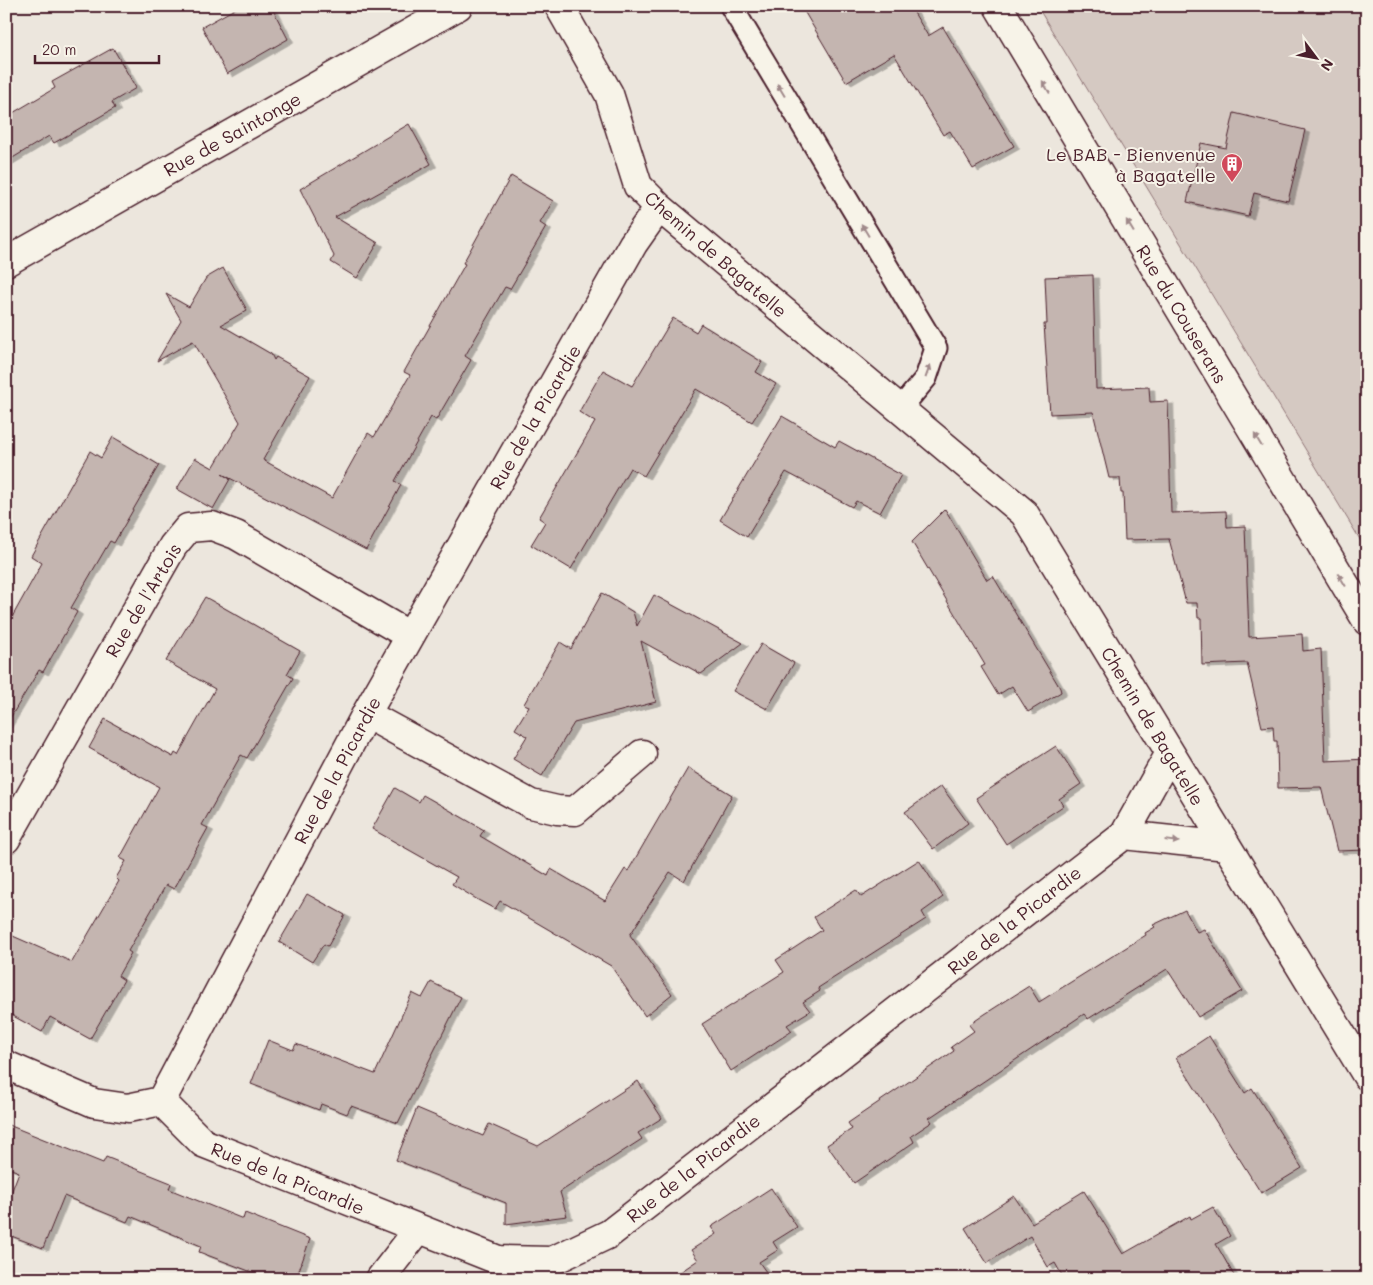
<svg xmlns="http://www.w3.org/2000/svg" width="1373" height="1285" font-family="Mali,sans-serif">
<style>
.green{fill:#d5c9c2;stroke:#907476}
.building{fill:#c4b5b0;stroke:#4a1f2b;filter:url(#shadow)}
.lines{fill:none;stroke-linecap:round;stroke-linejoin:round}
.service-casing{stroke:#4a1f2b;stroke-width:25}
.minor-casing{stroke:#4a1f2b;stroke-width:31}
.service{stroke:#f7f3e8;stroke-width:21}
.minor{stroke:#f7f3e8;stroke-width:28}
.oneway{fill:#a0898a}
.labels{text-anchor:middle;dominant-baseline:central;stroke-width:4;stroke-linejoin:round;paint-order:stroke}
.street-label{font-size:18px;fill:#4a1f2b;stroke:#f7f3e8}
.poi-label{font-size:18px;fill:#4a1f2b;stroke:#f7f3e8;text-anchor:end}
</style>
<defs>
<filter id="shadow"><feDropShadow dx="5.5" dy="3" stdDeviation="0" flood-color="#0004"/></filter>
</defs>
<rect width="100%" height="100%" fill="#ece6dd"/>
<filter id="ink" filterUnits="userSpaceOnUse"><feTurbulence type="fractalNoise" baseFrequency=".02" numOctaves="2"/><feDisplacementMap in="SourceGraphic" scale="10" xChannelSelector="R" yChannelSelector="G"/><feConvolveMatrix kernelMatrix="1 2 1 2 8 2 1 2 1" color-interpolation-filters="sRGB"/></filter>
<g filter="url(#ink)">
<path class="green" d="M1037 6H1367V551Z"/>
<path class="building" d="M240 6H271L288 39 227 74 202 27Z
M801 6H910L928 36 943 27 1014 146 973 169 950 131 943 135 894 54 846 82Z
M113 48 136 88 112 102 115 108 54 143 49 136 6 162V117L55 88 52 82Z
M1234 113 1305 130 1288 201 1254 193 1248 216 1187 202 1201 143 1226 148Z
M409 124 431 164 335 217 378 243 357 278 331 262 334 256 300 189Z
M511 176 553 201 540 223 546 227 510 289 505 287 465 356 471 360 436 420 431 417 395 481 401 485 366 550 222 474 230 479 213 509 177 489 195 458 213 468 240 422 193 341 157 361 181 320 166 294 189 307 206 278 223 268 247 310 221 325 271 354 274 360 276 357 310 376 263 460 332 498 368 433 374 437 410 375 404 372 465 264 463 263Z
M1093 275 1096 389 1149 387 1150 402 1168 401 1171 513 1226 511 1227 527 1245 526 1249 637 1302 634 1303 651 1321 649 1325 761 1367 759V850L1337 851 1321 787 1278 788 1277 741H1274L1273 726 1262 727 1247 663 1202 665 1201 618H1198L1197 603H1186L1169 539 1125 540 1123 493H1121L1120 478H1109L1093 412 1050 414 1044 324H1047L1045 277Z
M673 318 696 332 701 324 762 362 756 372 776 384 752 422 696 389 644 476 630 468 571 569 531 545 545 522 539 518 595 422 579 412 603 370 632 386Z
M782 416 835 447 839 441 901 475 880 513 856 501 852 507 786 472 747 537 720 520Z
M113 437 159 465 114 543 110 541 71 608 77 612 43 672 39 670 6 725V628L42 563 31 556 90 451 101 458Z
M945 509 987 580 993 576 1060 688 1061 692 1028 712 1012 686 998 695 981 667 985 665 912 542Z
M602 593 633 612 637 626 654 595 743 643 701 674 641 641 656 702 574 723 542 776 513 759 527 736 515 729 529 706 524 704 560 642 571 649Z
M205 597 300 651 287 674 293 678 247 758 241 755 202 825 208 828 174 889 166 885 128 951 131 953 118 976 124 980 90 1039 50 1017 42 1032 6 1012V933L72 962 119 881 116 878 126 861 120 858 159 787 89 748 105 719 173 757 175 753 178 755 215 689 166 661Z
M761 644 794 663 767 709 733 691Z
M1056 746 1081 784 1059 799 1063 806 1006 844 976 798Z
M688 768 732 795 684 881 670 872 630 935 672 994 645 1016 611 966 500 901 495 909 478 900 452 884 457 877 372 829 395 788 419 802 423 795 484 830 480 836 548 876 551 869 605 901 625 869 628 871Z
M941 786 968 823 933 849 905 812Z
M919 860 943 897 922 912 926 919 818 988 820 991 803 1002 810 1011 787 1025 792 1031 731 1071 702 1024 784 972 776 960 822 930 814 917 856 890 861 897Z
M307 894 345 915 328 946 324 944 312 962 279 942Z
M1185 910 1197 932 1204 929 1242 991 1198 1017 1167 969 1088 1019 1084 1014 929 1118 932 1122 911 1136 914 1142 854 1183 827 1145 852 1129 848 1123 954 1051 951 1047 974 1031 969 1025 985 1014 1029 986 1039 1002 1146 935 1145 933 1155 927 1153 925Z
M431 982 461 997 398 1123 351 1106 347 1114 321 1104 319 1110 251 1084 268 1040 293 1050 296 1044 375 1074 412 993 422 998Z
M1209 1036 1245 1093 1252 1088 1302 1168 1261 1193 1176 1058Z
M638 1081 662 1118 638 1133 642 1139 560 1192 567 1216 506 1224V1203L396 1160 417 1108 483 1136 489 1124 538 1146Z
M6 1124 103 1163 106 1157 171 1183 169 1189 243 1219 245 1213 310 1239 296 1279H270L199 1252 201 1246 130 1216 127 1222 64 1196 43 1248 6 1234V1206L19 1172 6 1167Z
M771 1188 797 1227 773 1242 778 1250 759 1262 771 1279H670L698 1260 691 1250 716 1234 711 1227Z
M1084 1191 1123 1254 1190 1216 1191 1219 1213 1207 1230 1236 1216 1244 1236 1279H1064L1055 1263 1048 1267 1030 1236 987 1263 965 1228 1014 1196 1032 1223Z"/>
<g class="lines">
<g class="service-casing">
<path id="service" d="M731 6 936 348 926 378 899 410"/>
</g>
<g class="minor-casing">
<path id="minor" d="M559 6 609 94 638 186 659 207 1024 513 1367 1076
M998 6 1367 621
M659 207 633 244 366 714 161 1101 203 1143 498 1260 552 1261 609 1234 1124 835 1170 753
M6 262 458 6
M366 714 531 804 557 810 575 811 642 754
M1124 835 1227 846
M6 839 173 546 188 528 212 526 236 535 410 636
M6 1065 94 1103 128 1108 161 1101
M380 1279 418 1230"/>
</g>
<use href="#service" class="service"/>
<use href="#minor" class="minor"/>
</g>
<defs><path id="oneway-solid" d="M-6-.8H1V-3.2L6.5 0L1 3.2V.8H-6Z" transform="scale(1.25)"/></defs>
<g class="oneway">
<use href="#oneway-solid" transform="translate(1046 87) rotate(-121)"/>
<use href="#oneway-solid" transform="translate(781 90) rotate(-121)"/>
<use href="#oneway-solid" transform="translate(1130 226) rotate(-121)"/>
<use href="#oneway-solid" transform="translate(865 230) rotate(-121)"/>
<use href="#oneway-solid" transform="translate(928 371) rotate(-70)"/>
<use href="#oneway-solid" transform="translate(1258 440) rotate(-121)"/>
<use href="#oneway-solid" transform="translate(1342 580) rotate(-121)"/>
<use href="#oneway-solid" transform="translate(1172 841) rotate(7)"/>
</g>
</g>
<defs>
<g id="building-pin" transform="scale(1.125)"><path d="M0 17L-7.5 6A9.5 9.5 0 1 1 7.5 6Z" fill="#d1495b" stroke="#f7f3e8"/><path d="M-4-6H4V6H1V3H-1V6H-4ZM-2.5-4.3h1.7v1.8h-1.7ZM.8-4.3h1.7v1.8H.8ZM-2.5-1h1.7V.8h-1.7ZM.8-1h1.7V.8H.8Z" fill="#fff"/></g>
</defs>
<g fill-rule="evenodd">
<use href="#building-pin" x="1232" y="164"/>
</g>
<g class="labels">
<g class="street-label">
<text transform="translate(232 134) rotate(-29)">Rue de Saintonge</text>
<text transform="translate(716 254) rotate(41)">Chemin de Bagatelle</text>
<text transform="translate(1182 314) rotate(59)">Rue du Couserans</text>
<text transform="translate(535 417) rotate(-60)">Rue de la Picardie</text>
<text transform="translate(143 600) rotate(-59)">Rue de l'Artois</text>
<text transform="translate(1153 726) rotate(59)">Chemin de Bagatelle</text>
<text transform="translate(337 770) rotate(-62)">Rue de la Picardie</text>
<text transform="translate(1014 920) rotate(-38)">Rue de la Picardie</text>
<text transform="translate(693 1168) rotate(-38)">Rue de la Picardie</text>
<text transform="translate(288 1178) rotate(22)">Rue de la Picardie</text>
</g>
<g class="poi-label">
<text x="1216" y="154">Le BAB - Bienvenue<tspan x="1216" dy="21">à Bagatelle</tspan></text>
</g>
</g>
<rect width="1373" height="1285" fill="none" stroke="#f7f3e8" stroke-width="25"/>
<rect x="12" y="12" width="1348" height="1260" fill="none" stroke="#4a1f2b" stroke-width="2" filter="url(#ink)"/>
<g transform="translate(1316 58) rotate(122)" stroke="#f7f3e8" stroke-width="4" paint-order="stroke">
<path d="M0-4L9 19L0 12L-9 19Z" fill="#4a1f2b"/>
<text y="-8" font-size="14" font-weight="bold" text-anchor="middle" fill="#4a1f2b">N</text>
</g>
<path d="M35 55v8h124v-8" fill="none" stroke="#4a1f2b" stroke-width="2.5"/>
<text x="42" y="55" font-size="15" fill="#4a1f2b" stroke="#f7f3e8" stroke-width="4" paint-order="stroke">20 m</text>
</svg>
